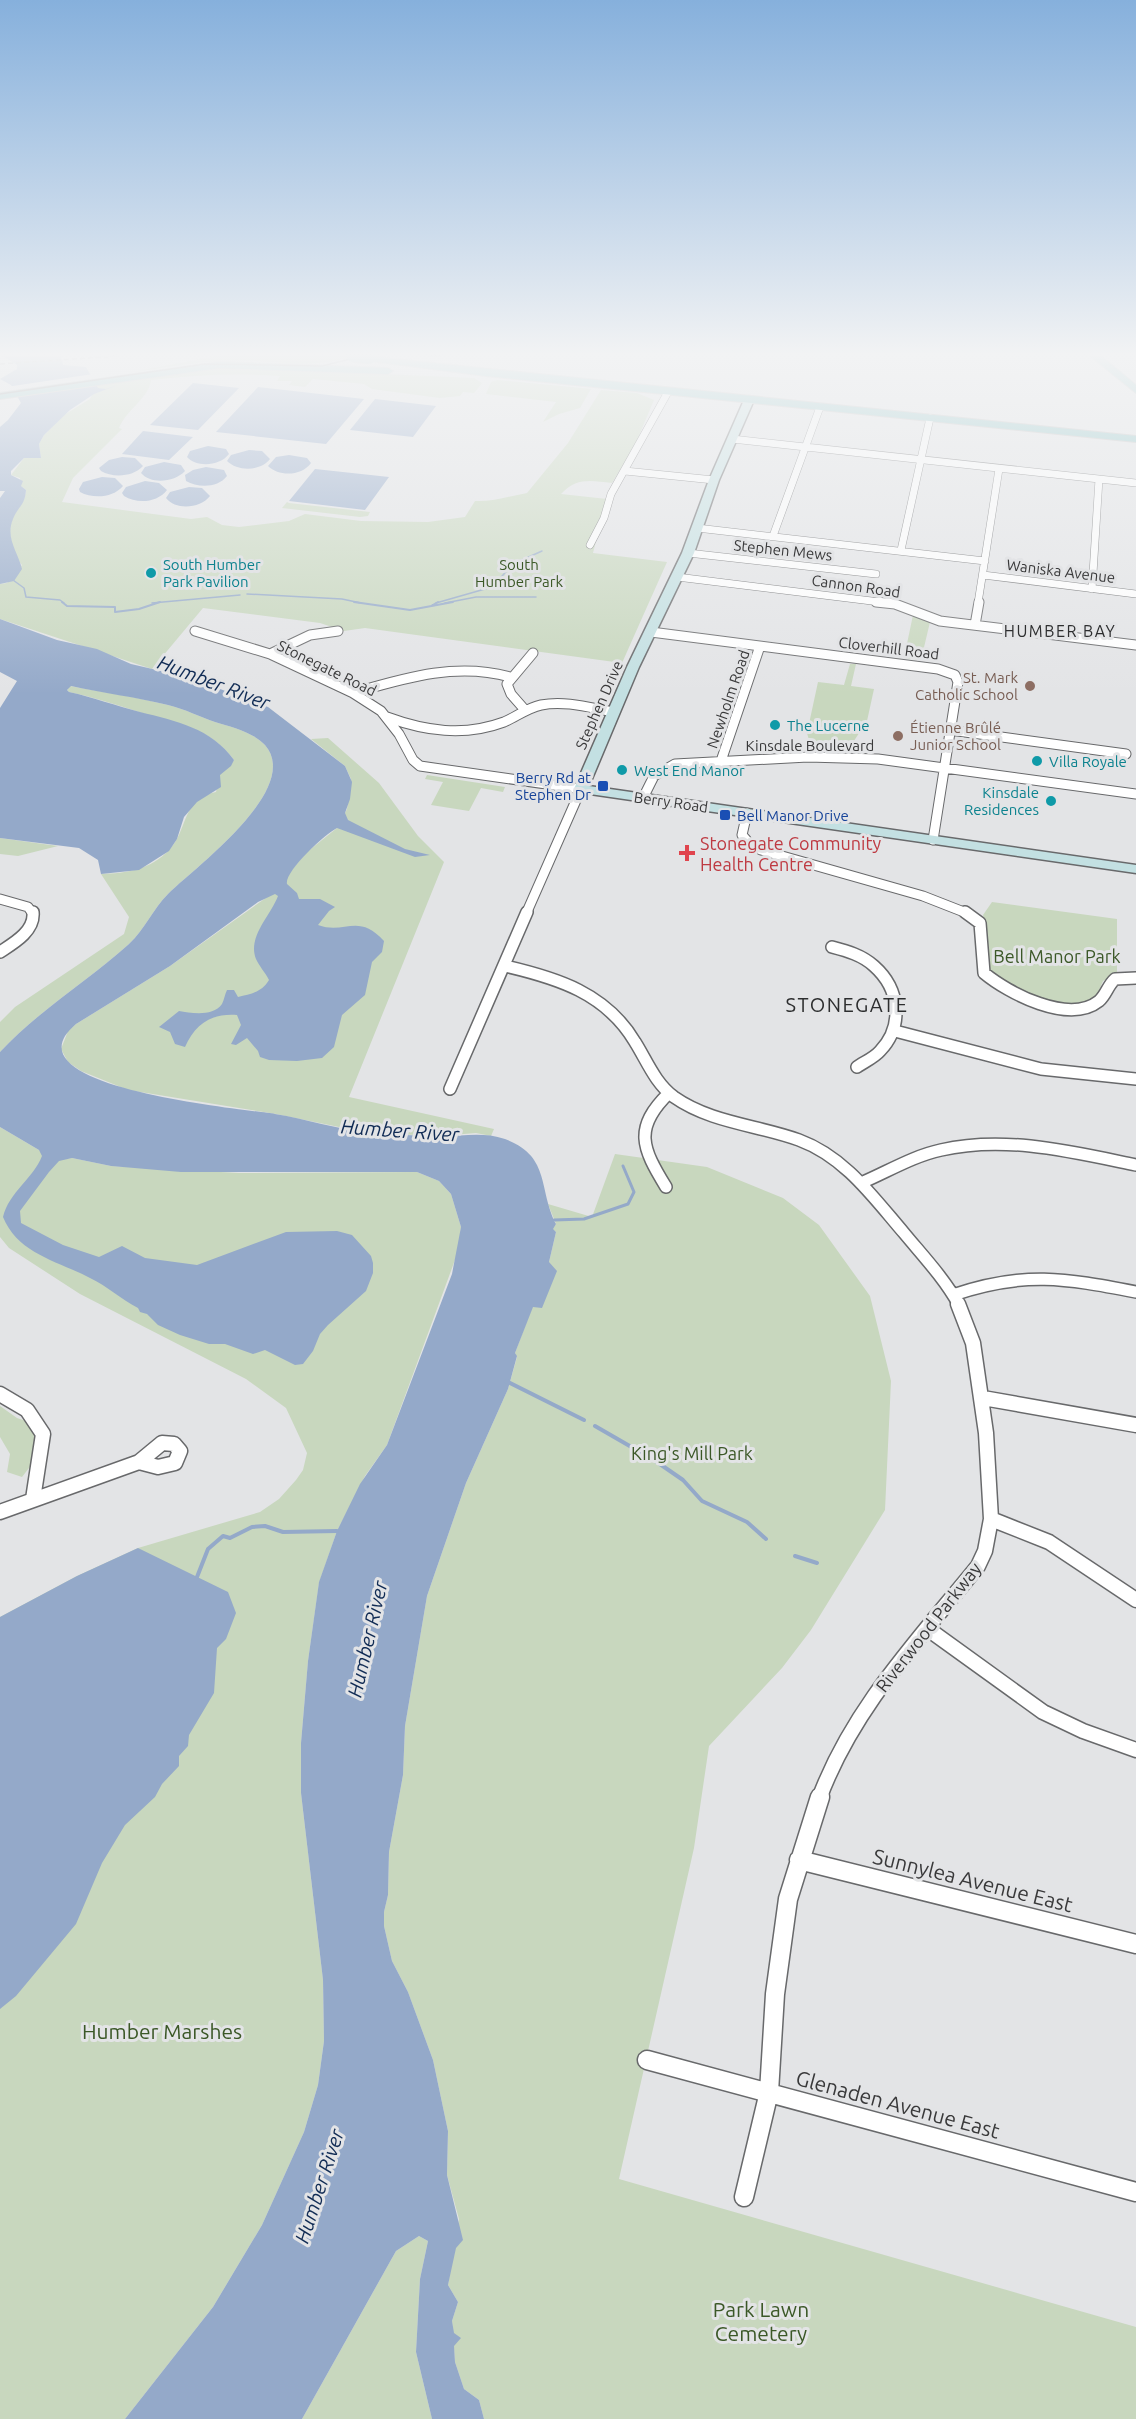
<svg xmlns="http://www.w3.org/2000/svg" width="1136" height="2419" font-family="Ubuntu,sans-serif">
<style>
.green{fill:#c8d7be}
.water{fill:#94a9c9}
.pier{fill:#e3e4e6}
.lines{fill:none;stroke-linecap:round;stroke-linejoin:round}
.stream-far3{stroke:#94a9c9;stroke-width:1.5}
.stream-far2{stroke:#94a9c9;stroke-width:2}
.stream-far1{stroke:#94a9c9;stroke-width:3}
.stream{stroke:#94a9c9;stroke-width:4}
.street-far4-casing{stroke:#68696b;stroke-width:8}
.street-far3-casing{stroke:#68696b;stroke-width:11}
.street-far2-casing{stroke:#68696b;stroke-width:14}
.street-far1-casing{stroke:#68696b;stroke-width:17}
.street-casing{stroke:#68696b;stroke-width:21}
.secondary-casing{stroke:#68696b;stroke-width:3}
.primary-casing{stroke:#c0c0c0;stroke-width:2}
.street-far4{stroke:#fff;stroke-width:7}
.street-far3{stroke:#fff;stroke-width:9}
.street-far2{stroke:#fff;stroke-width:11}
.street-far1{stroke:#fff;stroke-width:14}
.street{stroke:#fff;stroke-width:18}
.secondary{fill:#c3e0e2;fill-rule:evenodd}
.primary{fill:#88c2c4;fill-rule:evenodd}
.tram{stroke:#868688;stroke-width:1.5}
.rail{stroke:#868688;stroke-width:1.5;stroke-dasharray:5 3;stroke-linecap:butt}
.primary-bridge-casing{stroke:#c0c0c0;stroke-width:13;stroke-linecap:butt}
.primary-bridge{stroke:#88c2c4;stroke-width:11}
.culture-dot{fill:#0f9aa8;stroke:#e3e4e6;stroke-width:2}
.education-dot{fill:#8d6e63;stroke:#e3e4e6;stroke-width:2}
.transit-dot{fill:#1a4fb4;stroke:#e3e4e6;stroke-width:2}
.health-dot{fill:#e0444e;stroke:#e3e4e6;stroke-width:2}
.labels{text-anchor:middle;dominant-baseline:central;stroke-width:6;stroke-linejoin:round;paint-order:stroke}
.far-street-label{font-size:15px;fill:#39393a;stroke:#e3e4e6}
.far-culture-label{font-size:15px;fill:#0d838f;stroke:#e3e4e6;text-anchor:start}
.far-park-label{font-size:15px;fill:#3b5827;stroke:#e3e4e6}
.far-education-label{font-size:15px;fill:#785e54;stroke:#e3e4e6;text-anchor:end}
.far-transit-label{font-size:15px;fill:#164399;stroke:#e3e4e6;text-anchor:end}
.far-neighbourhood-label{font-size:16px;letter-spacing:1.5px;fill:#2d2e2f;stroke:#e3e4e6}
.health-label{font-size:18px;fill:#be3a42;stroke:#e3e4e6;text-anchor:start}
.park-label{font-size:18px;fill:#3b5827;stroke:#e3e4e6}
.street-label{font-size:18px;fill:#39393a;stroke:#e3e4e6}
.water-label{font-size:20px;font-style:italic;fill:#112c55;stroke:#e3e4e6}
.neighbourhood-label{font-size:20px;letter-spacing:1.5px;fill:#2d2e2f;stroke:#e3e4e6}
.near-street-label{font-size:21px;fill:#39393a;stroke:#e3e4e6}
.near-park-label{font-size:21px;fill:#3b5827;stroke:#e3e4e6}
</style>
<rect width="100%" height="100%" fill="#e3e4e6"/>
<path class="green" d="M217 356H338L349 357C310 370 268 359 229 360 195 362 161 368 127 373Z
M217 367 474 378 482 383 474 393 463 392 460 396 440 398 372 389 364 384 313 379 305 387 289 385 292 381H277L280 376C236 373 195 375 151 380 149 398 127 409 119 428L122 429 73 478 62 502 191 519 207 517 222 525 239 527 289 521 305 514 361 521 428 522 465 517 475 501C492 502 510 496 527 493L568 443 601 390 637 393 654 400 635 445 612 483C591 481 577 477 561 494L607 499 593 553 667 562 622 663 365 628 344 631 320 623 203 608 152 669 0 619V584L7 583 22 565C12 554 7 534 12 520 16 508 25 504 26 490L21 486 20 478 11 475 24 458H41L39 444 44 435 64 415 90 399 97 385Z
M497 380 582 388 591 389 580 408 559 414 543 422 556 402 486 394 491 382Z
M287 502 289 503 370 512 368 516 360 517 282 508Z
M913 615 930 622 921 660 904 658Z
M850 664H856L851 686 874 689 867 721 848 750 812 751 807 733 818 682 844 685Z
M70 686C103 692 136 697 168 705 185 709 200 717 215 722 231 727 253 732 265 745 303 789 194 868 168 894 153 909 145 929 129 944 87 982 39 1010 0 1052V1022L15 1007 124 934 129 917 101 874C127 873 150 870 169 850 188 831 181 799 216 792L220 774 234 760C210 726 172 723 136 711 114 704 92 697 69 692L67 690Z
M328 738 379 783 418 836 444 862 349 1097 494 1129 491 1136 476 1133 439 1136 368 1133 276 1114 128 1090 81 1071 68 1062 61 1049 68 1031 76 1024 170 966 270 895 307 852 337 828 347 809 351 779 345 766 311 739Z
M427 775 505 787 503 792 481 788 469 811 431 805 443 782 425 779Z
M0 838 58 846 18 856 0 854Z
M992 902 1117 919V974L1103 981 1094 1002 1070 1004 1032 998 989 973 984 962 986 925 983 915Z
M0 1127 39 1150 63 1159 72 1158 111 1166 239 1173 417 1172 439 1181 451 1194 461 1227 459 1249 387 1445 365 1476 337 1531 319 1583 308 1661 301 1743V1793L323 1980 324 2041 318 2085 304 2132 262 2225 213 2307 125 2419H0V1617L77 1576 138 1548 260 1512 279 1499 296 1480 303 1470 307 1453 286 1408 246 1379 80 1294 9 1248 0 1237Z
M615 1154 707 1167 783 1198 819 1225 870 1296 891 1381 885 1510 811 1630 782 1668 709 1746 694 1848 619 2179 1136 2327V2419H484L479 2400 464 2389 455 2362 452 2321 458 2302 448 2285 459 2219 447 2175 448 2131 433 2060 408 1992 392 1961 384 1926V1912L388 1895 389 1852 403 1775 405 1726 427 1596 466 1483 508 1389 517 1357 515 1353 549 1262 556 1232 552 1229 556 1224 548 1204 592 1217Z
M0 1406 17 1418 26 1421 39 1436 36 1459 22 1477 7 1472 10 1454 0 1437Z
M419 2236 428 2241 420 2279 416 2352 432 2419H302L396 2251Z"/>
<path class="water" d="M3 356H61L63 365 86 367 98 388 106 389 118 385 94 394 70 410 44 435 39 444 41 458H24L11 471V475L23 481 21 486 26 490C25 506 18 506 13 519 5 538 18 552 22 569L14 581 0 584V498L5 491H0V427L8 420 21 403 11 385 0 379 17 369V365Z
M193 383 239 388 198 430 150 425Z
M258 387 364 399 326 444 216 432Z
M375 399 436 406 413 437 350 430Z
M143 431 193 437 169 460 122 454Z
M208 446 226 449 229 454C220 466 197 468 187 457L190 451Z
M249 450 262 451 270 459C261 471 238 472 227 461L231 455Z
M289 455 307 458 311 463C302 476 279 477 268 466L276 457Z
M122 457 135 458 143 466C133 477 113 478 101 471L99 468 109 460Z
M164 462 181 465 185 471C175 482 151 485 141 473L145 467Z
M206 467 224 470 227 476C218 488 198 488 186 481L185 475 193 470Z
M315 469 389 477 365 510 289 501Z
M102 477 115 478 123 486C113 498 93 499 80 492L79 489 83 482Z
M145 481 159 483 167 490C157 503 137 504 124 496L122 493 126 487Z
M189 487 202 488 210 496C201 508 176 511 166 498L170 492Z
M0 619 57 640 97 649 131 664 191 678 268 707 345 766 352 782 350 799 345 813 348 820 405 849 430 855 415 857 337 828C325 834 284 872 287 884L297 893 299 899H320L335 907 329 911 318 925C345 935 358 912 384 941L382 952 372 962 365 995 342 1015 334 1047 322 1058 297 1061 269 1060 260 1057 258 1051 247 1038 236 1045 231 1044 241 1025 237 1015C212 1013 195 1024 185 1047L175 1044 170 1032 159 1027 179 1011C191 1013 213 1017 222 1004 224 1000 225 994 227 990H234L238 997C251 994 262 992 269 980 265 972 259 966 256 959 247 937 271 915 278 896L275 894 258 902 170 966 76 1024C0 1088 248 1109 275 1114 306 1119 337 1129 369 1133 391 1135 415 1135 437 1136 461 1137 481 1131 505 1139 551 1156 538 1189 556 1224L553 1229 556 1232 549 1262 557 1271 542 1308 533 1307 515 1353 517 1356 508 1389 466 1483 427 1596 405 1726 403 1775 389 1852 388 1895 384 1912V1926L392 1961 408 1992 433 2060 448 2131 447 2175 463 2240 456 2248 448 2285 458 2302 452 2321 454 2333 461 2338 454 2346 455 2362 464 2389 479 2400 484 2419H432L416 2352 420 2279 428 2241 419 2236 396 2251 302 2419H125L213 2307 262 2225 304 2132 318 2085 324 2041 323 1980 301 1793V1743L308 1661 319 1582 337 1531 360 1484 387 1445 452 1274 461 1227 451 1194 439 1181 417 1172H181L111 1166 72 1158 59 1161 49 1172 20 1211 21 1223 63 1245 99 1257 122 1246 145 1258 197 1265 286 1232 337 1231 352 1235 371 1256 373 1263V1273L366 1291 328 1325 320 1334 313 1351 303 1364 295 1365 265 1350 253 1354 225 1344H209L180 1335 158 1325 147 1314 140 1312 138 1308C121 1299 107 1286 90 1278 58 1261 18 1254 3 1217 9 1192 33 1179 42 1156L39 1150 0 1127V1052C39 1010 87 982 129 944 145 929 153 909 168 894 194 868 303 789 265 745 253 732 231 727 215 722 200 717 185 709 168 705 136 697 102 693 71 686L67 690 69 692C93 697 116 706 140 712 176 721 211 728 234 760L231 766 220 775 221 787 197 802 184 817 177 839 169 851 139 870 101 874 98 860 79 848 0 838V708L17 681 0 672Z
M138 1548 228 1592 236 1613 226 1639 217 1648 214 1693 189 1735 188 1746 179 1756V1766L162 1784 155 1797 125 1825 102 1863 76 1924 16 1996 0 2009V1617L77 1576Z"/>
<path class="pier" d="M93 374 100 384 15 396 6 387Z"/>
<g class="lines">
<path class="stream-far3" d="M13 580 24 588 26 597 60 600 64 603
M247 594 342 599 361 603
M152 603 240 595
M436 603 492 587 513 564 542 551
M445 603 476 597H536"/>
<path class="stream-far2" d="M62 602 67 606 115 607V612L139 609 160 602
M354 602 410 610 453 602
M431 606 438 602"/>
<path class="stream-far1" d="M554 1220 584 1219 628 1204 634 1192 623 1166"/>
<path class="stream" d="M506 1381 584 1420
M595 1426 654 1460 683 1480 702 1501 747 1522 766 1539
M795 1556 817 1563
M197 1577 208 1549 223 1536 230 1538 252 1527 265 1526 283 1532 337 1531"/>
<g class="street-far4-casing">
<path id="street-far4" d="M732 439 1136 483
M625 471 714 480
M697 528 985 561
M773 536 820 407
M590 545 604 518 611 494 668 392
M901 550 930 418
M688 553 876 574
M983 575 1136 594
M677 577 888 603
M1092 589 1099 479
M978 603 999 469"/>
</g>
<g class="street-far3-casing">
<path id="street-far3" d="M876 602 895 604 940 621 1136 645
M975 625 979 602
M195 631 270 654 353 693 381 711 399 734 413 760 420 766 581 789 526 914
M651 632 938 669 955 675 958 682 933 840
M270 654 310 635 338 631
M353 693C405 678 456 662 510 677
M525 710 511 694 507 684 533 653
M387 717C425 731 464 737 504 722 516 717 527 708 541 705 565 700 591 708 614 712
M950 730 1126 754
M721 761 760 646
M643 798 654 776 675 764 808 757 878 759 1136 794
M747 813 742 835 750 844 761 850 923 896 969 914
M0 899 28 907 33 914"/>
</g>
<g class="street-far2-casing">
<path id="street-far2" d="M965 912 980 923 984 973C1008 993 1069 1025 1099 1001 1106 995 1108 985 1115 979L1136 978
M832 947C847 951 862 955 874 966 900 989 904 1026 880 1051 874 1058 864 1062 857 1067
M0 952C14 943 35 931 33 912
M505 966C557 978 606 993 635 1042 647 1061 655 1083 674 1097 711 1123 758 1125 799 1140 845 1157 873 1197 904 1233 923 1256 944 1278 959 1305
M895 1031 1041 1069 1136 1079
M450 1089 527 912
M861 1183C887 1172 913 1156 941 1150 1005 1135 1073 1152 1136 1165
M666 1187C642 1148 633 1128 669 1093
M953 1295C1024 1271 1064 1278 1136 1292"/>
</g>
<g class="street-far1-casing">
<path id="street-far1" d="M0 1394 27 1410 43 1434 33 1499
M983 1398 1136 1425
M162 1443 174 1444 180 1451 175 1463 158 1467 139 1462Z
M0 1512 139 1462
M991 1519 1049 1542 1136 1600
M928 1629 1043 1712 1083 1731 1136 1750
M819 1799C852 1709 919 1639 978 1566L985 1551 991 1519 986 1433 973 1343 958 1304"/>
</g>
<g class="street-casing">
<path id="street" d="M799 1860 1136 1944
M647 2060 1136 2192
M744 2197 769 2092 775 1994 788 1899 820 1797"/>
</g>
<g class="secondary-casing">
<path id="secondary" d="M749 397 754 400 719 480 694 553 639 667 589 786 1136 865V873L576 792 574 789 627 667 682 553 709 480 744 400Z"/>
</g>
<g class="primary-casing">
<path id="primary" d="M366 356 1136 436V442L486 376 370 361 365 358Z
M1090 356H1101L1136 385V393Z
M219 362 388 368 393 371 388 374 219 368 0 399V393Z"/>
</g>
<use href="#street-far4" class="street-far4"/>
<use href="#street-far3" class="street-far3"/>
<use href="#street-far2" class="street-far2"/>
<use href="#street-far1" class="street-far1"/>
<use href="#street" class="street"/>
<use href="#secondary" class="secondary"/>
<use href="#primary" class="primary"/>
<path class="tram" d="M428 356H440
M0 394 205 364 322 366 362 356"/>
<path class="rail" d="M0 364 117 356"/>
<g class="primary-bridge-casing">
<path id="primary-bridge" d="M352 356 370 358"/>
</g>
<use href="#primary-bridge" class="primary-bridge"/>
</g>
<linearGradient id="sky" x2="0" y2="1"><stop stop-color="#86b0dc"/><stop offset="0.51" stop-color="#f2f3f4"/><stop offset="1" stop-color="#f2f3f4" stop-opacity="0"/></linearGradient>
<rect width="1136" height="694" fill="url(#sky)"/>
<g class="culture-dot">
<circle cx="151" cy="573" r="6"/>
<circle cx="775" cy="725" r="6"/>
<circle cx="1037" cy="761" r="6"/>
<circle cx="622" cy="770" r="6"/>
<circle cx="1051" cy="801" r="6"/>
</g>
<g class="education-dot">
<circle cx="1030" cy="686" r="6"/>
<circle cx="898" cy="736" r="6"/>
</g>
<g class="transit-dot">
<rect x="597" y="780" width="12" height="12" rx="3"/>
<rect x="719" y="809" width="12" height="12" rx="3"/>
</g>
<path class="health-dot" d="M684 844h6v6h6v6h-6v6h-6v-6h-6v-6h6z"/>
<g class="labels">
<g class="far-street-label">
<text transform="translate(783 550) rotate(6)">Stephen Mews</text>
<text transform="translate(1061 571) rotate(7)">Waniska Avenue</text>
<text transform="translate(856 586) rotate(8)">Cannon Road</text>
<text transform="translate(889 648) rotate(7)">Cloverhill Road</text>
<text transform="translate(327 668) rotate(26)">Stonegate Road</text>
<text transform="translate(728 699) rotate(-71)">Newholm Road</text>
<text transform="translate(599 705) rotate(-66)">Stephen Drive</text>
<text x="810" y="745">Kinsdale Boulevard</text>
<text transform="translate(671 802) rotate(8)">Berry Road</text>
</g>
<g class="far-culture-label">
<text x="163" y="564">South Humber<tspan x="163" dy="17">Park Pavilion</tspan></text>
<text x="787" y="725">The Lucerne</text>
<text x="1049" y="761">Villa Royale</text>
<text x="634" y="770">West End Manor</text>
<text x="1039" y="792" text-anchor="end">Kinsdale<tspan x="1039" dy="17">Residences</tspan></text>
</g>
<g class="far-park-label">
<text x="519" y="564">South<tspan x="519" dy="17">Humber Park</tspan></text>
</g>
<g class="far-education-label">
<text x="1018" y="677">St. Mark<tspan x="1018" dy="17">Catholic School</tspan></text>
<text x="910" y="727" text-anchor="start">Étienne Brûlé<tspan x="910" dy="17">Junior School</tspan></text>
</g>
<g class="far-transit-label">
<text x="591" y="777">Berry Rd at<tspan x="591" dy="17">Stephen Dr</tspan></text>
<text x="737" y="815" text-anchor="start">Bell Manor Drive</text>
</g>
<g class="far-neighbourhood-label">
<text x="1060" y="631">HUMBER BAY</text>
</g>
<g class="health-label">
<text x="700" y="843">Stonegate Community<tspan x="700" dy="21">Health Centre</tspan></text>
</g>
<g class="park-label">
<text x="1057" y="956">Bell Manor Park</text>
<text x="692" y="1453">King's Mill Park</text>
</g>
<g class="street-label">
<text transform="translate(928 1627) rotate(-52)">Riverwood Parkway</text>
</g>
<g class="water-label">
<text transform="translate(214 682) rotate(21)">Humber River</text>
<text transform="translate(400 1130) rotate(4)">Humber River</text>
<text transform="translate(367 1639) rotate(-77)">Humber River</text>
<text transform="translate(319 2186) rotate(-72)">Humber River</text>
</g>
<g class="neighbourhood-label">
<text x="847" y="1004">STONEGATE</text>
</g>
<g class="near-street-label">
<text transform="translate(973 1880) rotate(14)">Sunnylea Avenue East</text>
<text transform="translate(898 2104) rotate(15)">Glenaden Avenue East</text>
</g>
<g class="near-park-label">
<text x="162" y="2031">Humber Marshes</text>
<text x="761" y="2309">Park Lawn<tspan x="761" dy="24">Cemetery</tspan></text>
</g>
</g>
</svg>
